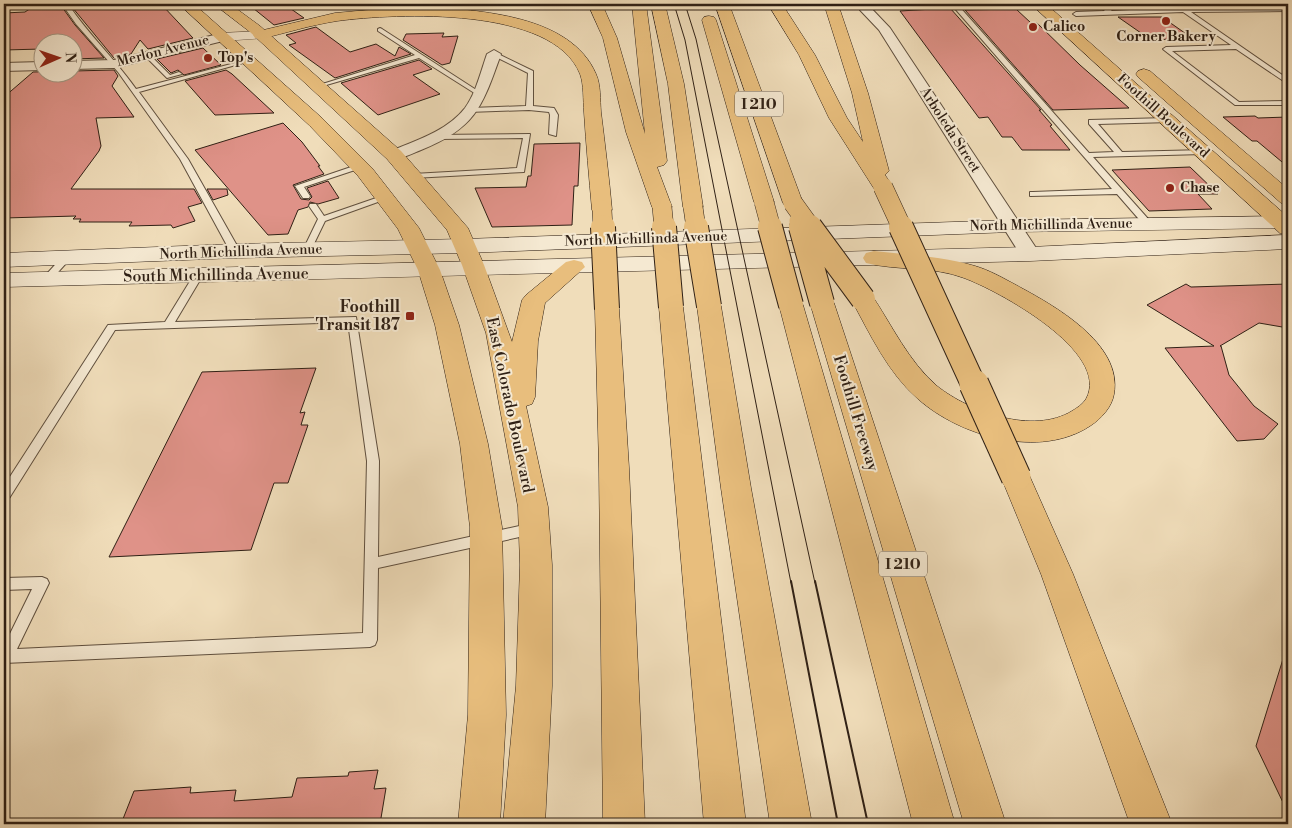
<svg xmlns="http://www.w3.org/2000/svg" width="1292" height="828" font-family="'Libre Bodoni',serif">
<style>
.building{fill:#df9288;stroke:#2f2015}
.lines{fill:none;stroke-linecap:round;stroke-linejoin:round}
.service-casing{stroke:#5f4f3e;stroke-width:2}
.minor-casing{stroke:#5f4f3e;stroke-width:2}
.tertiary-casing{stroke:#5f4f3e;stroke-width:1}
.secondary-casing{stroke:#2f2015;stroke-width:1}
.primary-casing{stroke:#2f2015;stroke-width:1}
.motorway-casing{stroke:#2f2015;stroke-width:1}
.service{fill:#f5e9d2;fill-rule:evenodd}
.minor{fill:#f5e9d2;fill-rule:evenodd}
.tertiary{fill:#f5e9d2;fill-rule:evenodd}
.secondary{fill:#f5e9d2;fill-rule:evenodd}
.primary{fill:#e8be7d;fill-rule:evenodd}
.motorway{fill:#e8be7d;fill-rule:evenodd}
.tram-far1{stroke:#2f2015;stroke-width:1}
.tram{stroke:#2f2015;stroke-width:2}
.motorway-bridge-far2-casing{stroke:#2f2015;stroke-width:20;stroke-linecap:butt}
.motorway-bridge-far1-casing{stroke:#2f2015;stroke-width:26;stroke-linecap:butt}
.motorway-bridge-casing{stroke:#2f2015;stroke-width:31;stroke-linecap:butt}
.motorway-bridge-far2{stroke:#e8be7d;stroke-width:19}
.motorway-bridge-far1{stroke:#e8be7d;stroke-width:24}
.motorway-bridge{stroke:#e8be7d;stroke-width:29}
.poi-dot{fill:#8f2418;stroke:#f5e9d2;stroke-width:2}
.labels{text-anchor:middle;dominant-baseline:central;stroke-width:4;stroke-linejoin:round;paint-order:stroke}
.far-poi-label{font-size:14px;font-weight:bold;fill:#2f2015;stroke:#f5e9d2;text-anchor:start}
.far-street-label{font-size:14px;fill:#2f2015;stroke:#f5e9d2}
.shield{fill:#f5e9d2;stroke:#6a5c4e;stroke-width:1}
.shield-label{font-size:15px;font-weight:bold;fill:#2f2015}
.street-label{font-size:16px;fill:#2f2015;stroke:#f5e9d2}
.poi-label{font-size:16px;font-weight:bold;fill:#2f2015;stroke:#f5e9d2;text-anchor:end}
</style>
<rect width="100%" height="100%" fill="#f0ddba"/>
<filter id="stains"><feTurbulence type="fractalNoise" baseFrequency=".004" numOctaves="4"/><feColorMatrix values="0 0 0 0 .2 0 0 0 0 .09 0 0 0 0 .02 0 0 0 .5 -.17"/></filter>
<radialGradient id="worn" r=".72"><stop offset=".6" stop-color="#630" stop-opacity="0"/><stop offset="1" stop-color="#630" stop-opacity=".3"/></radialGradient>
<path class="building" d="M77 4 162 5 193 38 148 49 140 40 131 54 114 58 72 7H77Z
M248 4H284L304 18 274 25Z
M62 7 75 25 104 58 72 59V42H42V49L4 50V13L25 12 31 8Z
M950 8 1041 110H1039L1052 125 1050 126 1070 150H1022L1012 137H1002L988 117 979 118 900 11Z
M1016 9 1031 23H1037L1080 65 1129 108 1053 110 965 10Z
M1118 17H1162L1192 38 1151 40Z
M316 27 350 52 376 44 395 56 399 47 411 54 335 78 289 45 296 43 286 35Z
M444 33 442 37 458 36 450 63 442 65 403 40 406 34Z
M203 48 221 65 184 75 178 70 171 73 157 59Z
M419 60 432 69 413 75 440 94 378 115 341 83Z
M114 70 118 76 112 86 134 117 96 118 101 146 99 151 71 189H194L202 203 188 207 195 221 173 228 171 225 129 226 132 222H79L81 219H73L76 216 4 218V97L33 72Z
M226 70 232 74 274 113 215 115 185 81Z
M1255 116 1258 118 1288 117V167L1257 141H1252L1223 117Z
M283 123 302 142 320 166H318L324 174 293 185 301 199 309 200 312 197 307 188 328 181 339 198 318 204 310 202 308 207 298 210 288 234 268 235 195 150Z
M580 143 578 186H574L572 225 492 227 475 188 526 187 528 176H531L534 144Z
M1190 167 1218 194H1198L1212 209 1149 211 1112 170Z
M207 189H227L228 195 213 200Z
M1186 284 1191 287 1288 284V328L1259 323 1220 346H1221L1229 375 1254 406 1278 424 1264 439 1237 441 1165 348 1214 346 1147 305Z
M316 368 300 413 305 412 301 425H308L288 483H274L251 550 109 557 202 372Z
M1283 659 1288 660V813L1256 746Z
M378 770 374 789 386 788 380 824H121L134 791 191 787 190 793 236 790 234 801 292 797 297 778 348 776 349 772Z"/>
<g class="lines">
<g class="service-casing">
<path id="service" d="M62 4H68C88 34 115 59 136 89L250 59V61L139 92 188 159 240 251 238 253H232L230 251 180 159 118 72 76 24Z
M951 4H957L1089 153 1114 152 1089 124V120L1168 118 1172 120 1171 122 1098 124 1122 152 1206 150 1207 152 1203 154 1093 157 1150 221V225H1144L1117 194 1030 196V192H1033L1112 189Z
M1097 4H1103L1112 11 1183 7H1288V11L1191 12 1288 79V84L1236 49 1172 51 1239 102 1288 101V105H1235L1164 50 1163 49 1166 47 1231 45 1183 12 1076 16 1073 14 1076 12 1105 11Z
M380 28 382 29 481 93 476 94 419 58 316 88V86L415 55 378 31V29Z
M492 53H496L533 71V106L554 108 558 115 556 136 549 134 550 115 549 112 529 110 468 112V108H471L526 106 528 73 492 55Z
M146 55H150L170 75 179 72 182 74 167 78 146 57Z
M530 134 524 172 413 178 409 176 413 174 517 168 523 138 437 139 433 137 434 135Z
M357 165 364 167 304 187 310 196 309 198H303L295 186Z
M382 196H385L389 198 325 221 310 252H304L303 250 318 219 309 206 310 204H316L324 216Z
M66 255 69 256V260L50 281H44V277L63 256Z
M198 272 203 275 175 322 356 317 379 461 378 557 533 523 538 525 539 529 538 533 378 568 377 640 375 645 370 647 4 663V646L32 589 4 590V578L42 577 47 579 49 583 17 649 363 633 367 461 348 322 115 330 8 500 4 501V486L108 325 165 322 195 273Z"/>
</g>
<g class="minor-casing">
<path id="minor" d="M866 6 870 7 890 28 1040 254 1037 258 1030 260 1023 258 1020 254 879 30 860 10Z
M222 33 228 37 227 40 114 68 72 69V61L114 60Z
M494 50 501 54C482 107 476 128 421 150 411 154 399 161 388 158L386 155 388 152C415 141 447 131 465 108 476 93 481 71 487 54Z
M42 62V70L4 71V63Z"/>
</g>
<g class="tertiary-casing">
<path id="tertiary" d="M260 31 265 32 267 35 265 38 222 41 217 40 215 37 217 34 222 33Z"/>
</g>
<g class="secondary-casing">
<path id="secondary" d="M1281 216 1288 217V227L1281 228 1011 232 464 253 235 258 4 267V253L235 244 464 239 1011 220Z
M1288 235V249L1030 261 4 287V273L1030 247Z"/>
</g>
<g class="primary-casing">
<path id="primary" d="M179 4H194L322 118 372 168 419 228 440 270 459 325 488 444 502 527 506 715 500 824H458L468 715 470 527 460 444 435 325 418 270 398 229 358 176 310 126Z
M214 4H230L260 26 401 151 468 228 484 265 512 342 522 300 526 295 566 262 574 260 582 262 585 267 545 303 538 341 535 397 532 404 526 406 548 507 552 565V686L545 824H503L516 686 520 565 518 507 486 333 462 265 447 230 387 159 250 32Z
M1031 4H1046L1288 217V234L1280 233Z
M1144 69 1150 71 1288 189V205L1281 203 1138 77 1136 74 1138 71Z"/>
</g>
<g class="motorway-casing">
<path id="motorway" d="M588 4H602L617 38 645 134 632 4H646L667 161 664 165 657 167 672 207 669 211 662 213 655 211 652 207 626 132 603 38Z
M651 4H665L684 84 703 207 700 211 693 213 686 211 683 207 668 84Z
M715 4H729L803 203 800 207 793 209 786 207 783 203Z
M768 4H782L815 55 847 118 863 142 852 93 824 4H838L868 93 889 171 885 175 893 187 890 191 883 193 876 191 873 187 829 118 799 55Z
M424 7C479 10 571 15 596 74 601 85 600 100 601 112 605 144 609 177 612 210L609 214 602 216 595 214 592 210C589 177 586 144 584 112 583 100 584 85 580 74 553 6 397 13 337 21 311 25 286 33 260 39L255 38 253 35 255 32 335 13 391 8Z
M709 16 714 17 716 20 774 202 771 206 764 208 757 206 754 202 702 20 704 17Z
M874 251C908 255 942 256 975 266 989 270 1003 278 1016 285 1053 305 1123 343 1114 394 1112 407 1101 419 1090 426 1040 459 961 437 918 399 888 373 870 334 851 299L855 294 863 291 871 294C892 325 908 361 937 386 970 412 1033 435 1072 411 1077 408 1083 404 1086 399 1112 352 997 290 964 278 933 266 898 271 866 263L863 258 866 253Z
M822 295 830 298 834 303 1006 824H964L810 303 814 298Z
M791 297 799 299 803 305 955 824H913L779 305 783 299Z
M709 298 717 300 721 306 751 488 812 824H770L721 488 697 306 701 300Z
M671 299 679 301 683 307 746 824H704L659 307 663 301Z
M607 301 615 303 619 309 629 468 645 824H603L599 468 595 309 599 303Z
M1016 465 1026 468 1073 574 1172 824H1130L1041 574 1001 477 1006 468Z"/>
</g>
<use href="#service" class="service"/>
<use href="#minor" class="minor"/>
<use href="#tertiary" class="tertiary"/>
<use href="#secondary" class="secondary"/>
<use href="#primary" class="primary"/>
<use href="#motorway" class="motorway"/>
<path class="tram-far1" d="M674 4 685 40 791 583
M685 4 696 39 815 583"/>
<path class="tram" d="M791 581 838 824
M815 581 868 824"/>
<g class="motorway-bridge-far2-casing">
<path id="motorway-bridge-far2" d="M883 187 902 228
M764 202 771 228
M793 203 811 228
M662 207 664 228
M693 207 696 228
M602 210 603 228
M799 221 801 228"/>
</g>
<g class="motorway-bridge-far1-casing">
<path id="motorway-bridge-far1" d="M603 227 607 309
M664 227 671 307
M696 227 709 306
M770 227 791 305
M801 227 822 303
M810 227 863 299
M901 227 974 386"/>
</g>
<g class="motorway-bridge-casing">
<path id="motorway-bridge" d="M974 384 1016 477"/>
</g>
<use href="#motorway-bridge-far2" class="motorway-bridge-far2"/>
<use href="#motorway-bridge-far1" class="motorway-bridge-far1"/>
<use href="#motorway-bridge" class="motorway-bridge"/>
</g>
<g class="poi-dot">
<circle cx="1166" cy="21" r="5"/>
<circle cx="1033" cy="27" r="5"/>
<circle cx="208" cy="58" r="5"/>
<circle cx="1170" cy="188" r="5"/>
<rect x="405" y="311" width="10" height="10" rx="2.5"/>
</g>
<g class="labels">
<g class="far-poi-label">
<text x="1043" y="27">Calico</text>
<text x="1166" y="37" text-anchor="middle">Corner Bakery</text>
<text x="218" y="58">Top's</text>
<text x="1180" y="188">Chase</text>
</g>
<g class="far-street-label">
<text transform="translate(163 51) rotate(-14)">Merlon Avenue</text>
<text transform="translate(1163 116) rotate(42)">Foothill Boulevard</text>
<text transform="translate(950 130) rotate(57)">Arboleda Street</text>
<text transform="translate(1051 225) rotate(-1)">North Michillinda Avenue</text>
<text transform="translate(646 239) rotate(-2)">North Michillinda Avenue</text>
<text transform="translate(241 252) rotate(-2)">North Michillinda Avenue</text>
</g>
<g class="shield">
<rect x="735" y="91.5" width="48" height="25" rx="4"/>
<rect x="879" y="551.5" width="48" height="25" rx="4"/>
</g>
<g class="shield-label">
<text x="759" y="104">I 210</text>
<text x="903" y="564">I 210</text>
</g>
<g class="street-label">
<text transform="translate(216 275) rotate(-1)">South Michillinda Avenue</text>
<text transform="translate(510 405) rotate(78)">East Colorado Boulevard</text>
<text transform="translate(856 413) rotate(73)">Foothill Freeway</text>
</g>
<g class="poi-label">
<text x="400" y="307">Foothill<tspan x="400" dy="18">Transit 187</tspan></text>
</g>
</g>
<rect width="1292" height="828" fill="none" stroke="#f0ddba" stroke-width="20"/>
<rect x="5" y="5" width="1282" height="818" fill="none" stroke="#2f2015" stroke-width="2.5"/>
<rect x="10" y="10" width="1272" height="808" fill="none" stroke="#2f2015"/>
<g transform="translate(58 58) rotate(88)"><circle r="24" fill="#f5e9d2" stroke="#a69986"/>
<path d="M0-4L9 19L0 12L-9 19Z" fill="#8f2418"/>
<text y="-8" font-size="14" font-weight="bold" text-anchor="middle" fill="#2f2015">N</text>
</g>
<rect width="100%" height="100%" filter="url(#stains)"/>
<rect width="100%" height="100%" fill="url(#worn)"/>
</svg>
